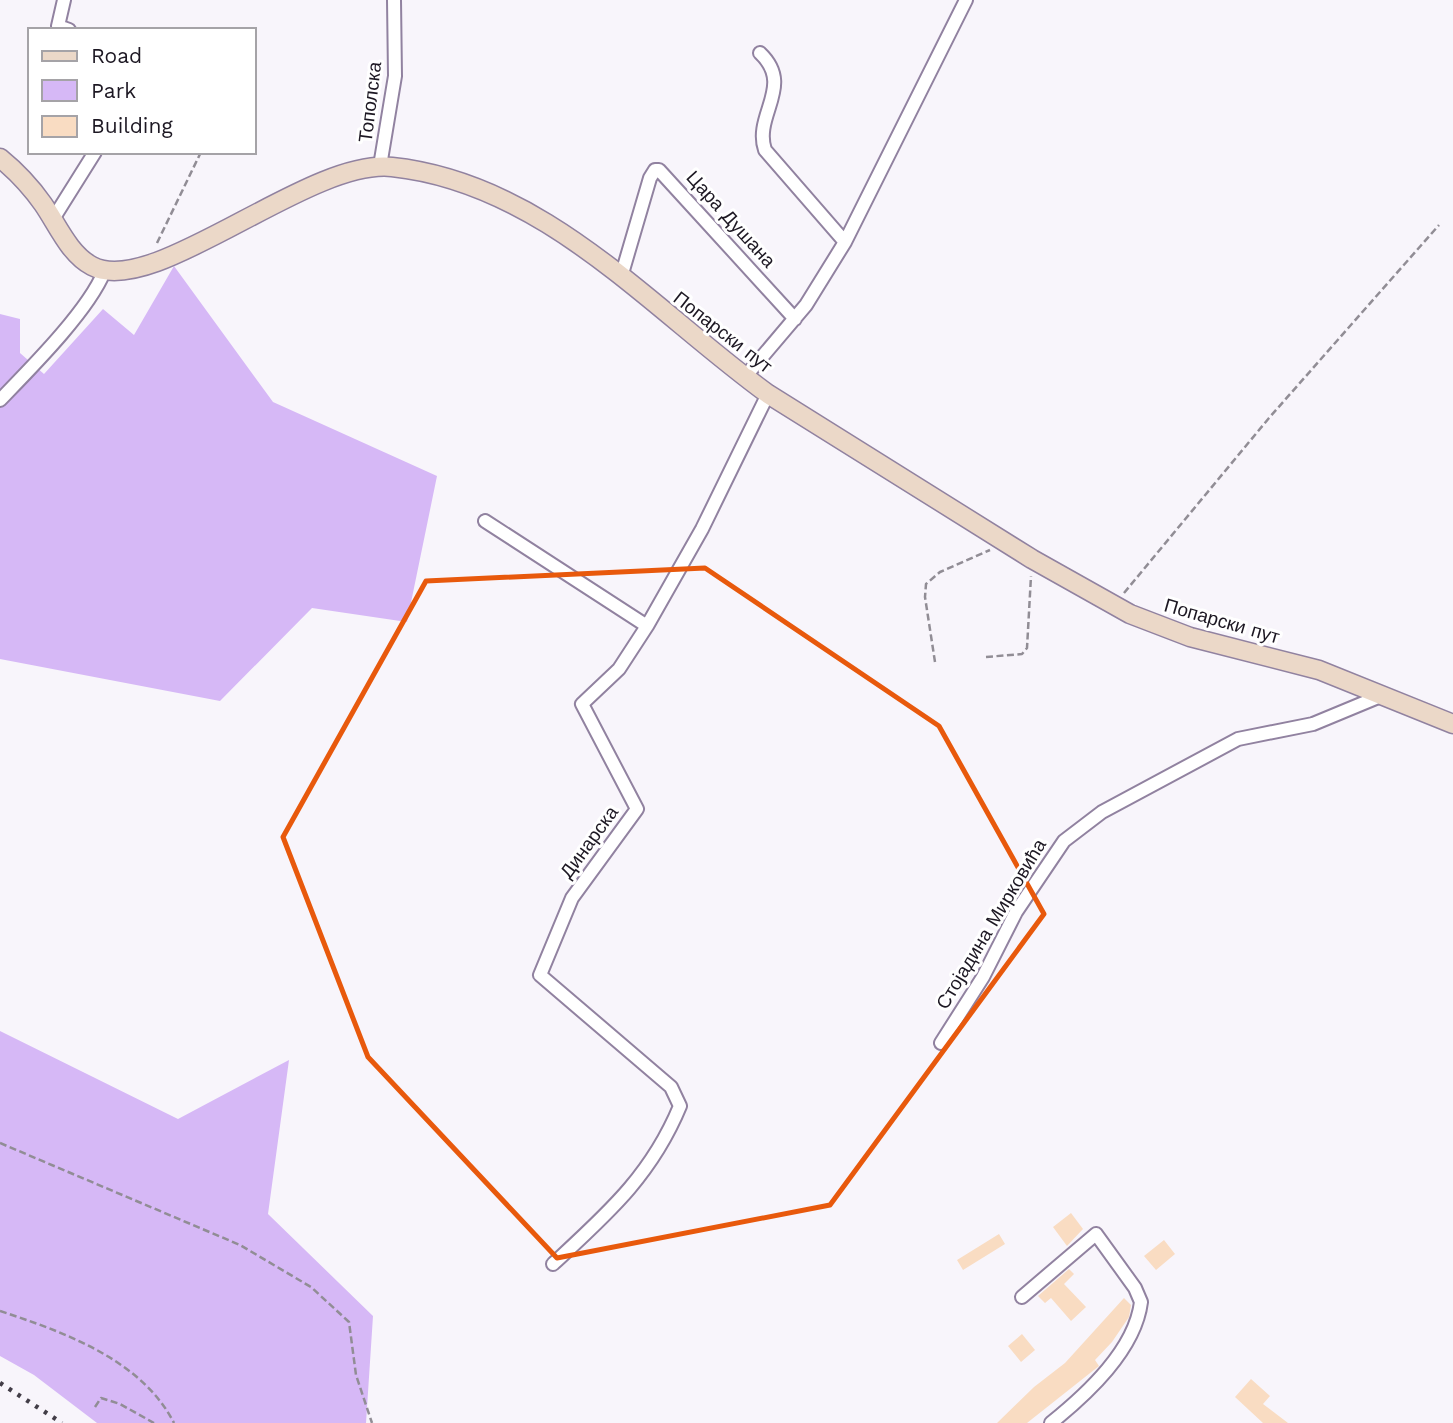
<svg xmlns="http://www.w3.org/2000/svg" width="1453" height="1423" font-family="'Work Sans',sans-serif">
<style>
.green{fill:#d6b8f6}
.building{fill:#f9dcc2}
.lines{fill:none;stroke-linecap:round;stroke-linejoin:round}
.street-casing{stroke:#9182a0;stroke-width:16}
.secondary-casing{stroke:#9182a0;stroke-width:21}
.path{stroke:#918d95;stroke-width:2.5;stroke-dasharray:7 3.5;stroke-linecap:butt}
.street{stroke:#fff;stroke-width:12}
.secondary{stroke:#ebd8c8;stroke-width:18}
.rail{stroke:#423d47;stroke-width:4.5;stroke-dasharray:3.5 7;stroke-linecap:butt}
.marked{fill:none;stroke:#e8590c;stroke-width:5;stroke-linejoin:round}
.labels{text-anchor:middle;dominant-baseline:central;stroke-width:6;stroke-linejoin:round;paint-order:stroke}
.street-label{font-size:19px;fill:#1d1823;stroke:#fff}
</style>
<rect width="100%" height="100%" fill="#f8f5fb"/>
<path class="green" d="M174 266 273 402 437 476 407 622 312 608 220 701 0 659V314L20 319V353L44 374 103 309 134 335Z
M0 1031 178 1119 289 1060 268 1214 373 1316 366 1423H97L34 1375 0 1356Z"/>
<path class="building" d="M1071 1213 1083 1229 1067 1246 1053 1227Z
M999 1234 1005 1244 963 1270 957 1260Z
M1164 1240 1175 1254 1156 1270 1144 1256Z
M1069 1269 1074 1274 1064 1284 1086 1307 1071 1321 1051 1298 1045 1303 1038 1296Z
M1124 1298 1131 1305 1129 1317 1112 1342 1095 1360 1099 1366 1027 1423H997L1034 1387 1065 1363Z
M1022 1334 1035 1350 1021 1362 1008 1346Z
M1251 1379 1270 1396 1263 1404 1288 1423H1263L1235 1397Z"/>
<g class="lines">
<g class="street-casing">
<path id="street" d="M64 0 58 26 69 30
M760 53C795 86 753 115 765 150L845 242
M380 166 395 76 394 0
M53 219 95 152
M621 277 650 178 655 170H659L795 319
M745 377 806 305 845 242 966 0
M0 400C31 368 88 311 104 272
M485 521 647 626
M941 1043 983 977 1016 912 1064 841 1102 812 1238 739 1313 724 1383 695
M553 1264C607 1214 651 1176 680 1106L671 1087 540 975 572 898 637 809 582 704 619 669 647 626 702 529 768 394
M1022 1297 1096 1234 1135 1288 1141 1302C1135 1350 1087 1394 1051 1423"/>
</g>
<g class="secondary-casing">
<path id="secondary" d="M0 158C16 171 31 187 43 204 57 224 69 254 92 266 154 299 308 158 392 167 544 183 651 309 768 394L1032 559 1130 614 1190 637 1319 670 1453 724"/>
</g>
<path class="path" d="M157 243 201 152
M1124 593 1269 418 1439 225
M986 657 1022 654 1027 648 1031 576
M935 662 925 597 926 584 940 572 990 550
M0 1143 240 1245 311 1287 349 1322 356 1375 372 1423
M0 1311C64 1332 142 1360 174 1423
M95 1407 101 1398 120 1404 154 1423"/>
<use href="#street" class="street"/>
<use href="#secondary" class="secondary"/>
<path class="rail" d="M0 1383 62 1423"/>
</g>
<path class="marked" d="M705 568 939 726 1044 914 830 1205 557 1258 368 1057 283 837 426 581Z"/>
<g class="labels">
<g class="street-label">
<text transform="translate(370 102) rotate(-83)">Тополска</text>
<text transform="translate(731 219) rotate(48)">Цара Душана</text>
<text transform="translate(723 332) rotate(38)">Попарски пут</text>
<text transform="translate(1222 621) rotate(16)">Попарски пут</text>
<text transform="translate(589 842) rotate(-54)">Динарска</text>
<text transform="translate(991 924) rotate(-59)">Стојадина Мирковића</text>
</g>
</g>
<rect x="28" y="28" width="228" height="126" fill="#ffffff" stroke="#a5a3a7" stroke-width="2"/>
<rect x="42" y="51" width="35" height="10" fill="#ebd8c8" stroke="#a5a3a7" stroke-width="2"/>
<text x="91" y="63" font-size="21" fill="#1d1823">Road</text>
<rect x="42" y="80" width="35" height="21" fill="#d6b8f6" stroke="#a5a3a7" stroke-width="2"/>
<text x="91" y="98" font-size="21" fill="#1d1823">Park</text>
<rect x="42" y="116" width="35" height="21" fill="#f9dcc2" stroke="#a5a3a7" stroke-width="2"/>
<text x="91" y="133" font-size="21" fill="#1d1823">Building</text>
</svg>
